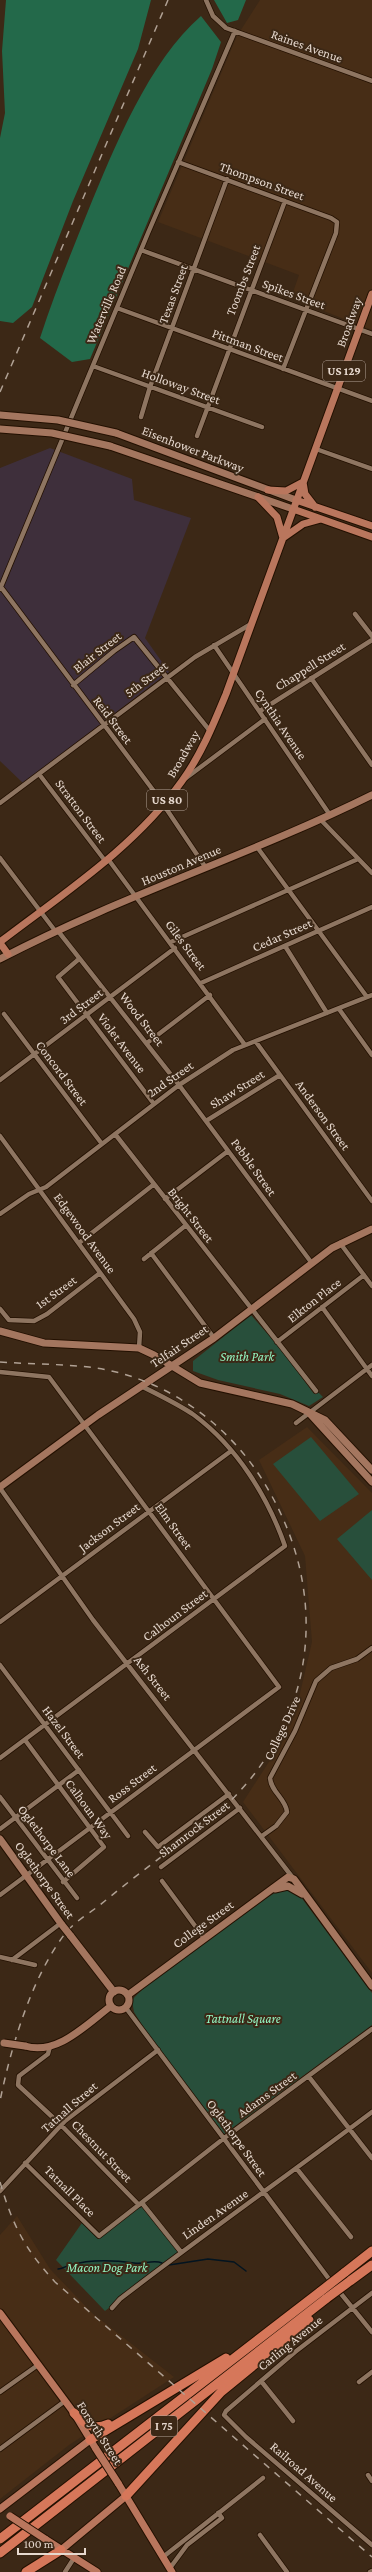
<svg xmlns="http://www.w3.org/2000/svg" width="372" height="2572" font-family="'Crimson Pro',serif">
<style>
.built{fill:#472d16}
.industrial{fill:#3e2f3b}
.green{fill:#284f3b}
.forest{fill:#23694a}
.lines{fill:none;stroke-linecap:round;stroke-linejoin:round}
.stream{stroke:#031420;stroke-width:1.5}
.street-casing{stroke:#231001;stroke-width:6}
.secondary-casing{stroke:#231001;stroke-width:9}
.primary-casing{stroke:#231001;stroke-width:9}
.highway-casing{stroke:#231001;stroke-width:11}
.street{stroke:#8e7561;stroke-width:4.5}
.secondary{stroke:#a4765f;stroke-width:7}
.primary{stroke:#b9765d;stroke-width:7}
.highway{stroke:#d6775a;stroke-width:9}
.rail{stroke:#b0a194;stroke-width:1.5;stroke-dasharray:7 7;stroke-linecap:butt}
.secondary-bridge-casing{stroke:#231001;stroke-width:9;stroke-linecap:butt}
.primary-bridge-casing{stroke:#231001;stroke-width:9;stroke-linecap:butt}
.highway-bridge-casing{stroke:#231001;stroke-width:11;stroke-linecap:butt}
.secondary-bridge{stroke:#a4765f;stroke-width:7}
.primary-bridge{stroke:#b9765d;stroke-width:7}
.highway-bridge{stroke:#d6775a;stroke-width:9}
.labels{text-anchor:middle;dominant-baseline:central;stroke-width:4;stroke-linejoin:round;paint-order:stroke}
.shield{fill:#3c2816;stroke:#b3a397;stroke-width:1}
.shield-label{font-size:12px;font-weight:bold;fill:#e6d8ce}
.street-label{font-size:13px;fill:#e6d8ce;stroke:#3c2816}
.park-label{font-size:13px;font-style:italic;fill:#93f5c2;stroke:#3c2816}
</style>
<rect width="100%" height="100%" fill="#3c2816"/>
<path class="built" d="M260 0H372V330L291 298 299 275 158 222 237 36Z
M307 1427 372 1493V1973L243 1802 274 1754 298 1702 312 1642 305 1556 259 1460Z
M17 2216 50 2269 92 2313 174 2377 69 2445 0 2499V2235Z"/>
<path class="industrial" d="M50 448 132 479 134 500 191 518 145 638 169 672 23 783 0 761V468Z"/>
<path class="green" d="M251 1315 280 1348 314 1394 317 1391 323 1397 309 1406 280 1394 218 1380 193 1371V1361Z
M311 1437 359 1494 320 1521 273 1464Z
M372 1510V1580L337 1539Z
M284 1888 298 1893 372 1993V2025L224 2134 144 2028 134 2012 132 2001C136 1989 266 1895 284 1888Z
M142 2202 180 2252 105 2311 56 2260 84 2220 100 2236Z"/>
<path class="forest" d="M6 0H151L138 49 73 201 32 307 13 323 0 321V138L5 113 2 51Z
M214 0H246L238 20 227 23Z
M201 16 221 42 212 69 90 359 72 362 40 338C54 295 71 253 88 211 114 148 149 61 201 16Z"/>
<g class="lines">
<path class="stream" d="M169 2265 208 2259 234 2262 246 2271
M58 2269C62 2269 66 2266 70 2265 91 2259 113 2260 134 2263 143 2265 153 2259 162 2263"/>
<g class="street-casing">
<path id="street" d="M206 0 213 16 226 28 372 81
M178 162 331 218 337 222 336 233 283 369
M141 250 372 334
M117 308 372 401
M93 366 262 427
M141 417 150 387 227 179
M197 436 285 201
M316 449 372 469
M1 587 159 798 206 868
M0 589 148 233 235 31
M355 614 372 636
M214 645 330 815
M311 678 372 765
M73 685 114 651 134 637 210 731
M260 711 372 640
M39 774 106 862
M186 778 265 719
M0 803 195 657 251 624
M321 820 372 873
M257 847 367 997
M0 858 56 932
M108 859 245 1045
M58 931 179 1085 311 1262
M171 942 358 859
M285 946 327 1013
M79 959 58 977 154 1104
M201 983 372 907
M339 1009 372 1055
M4 1014 102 1144
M256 1042 372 1201
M147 1043 210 995
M0 1080 175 948
M206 1121 280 1075
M115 1134 316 1391
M0 1136 134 1319 140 1332 139 1348
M165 1199 228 1151
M0 1214 29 1194 46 1187 179 1085 233 1050 372 995
M79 1243 153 1185
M340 1243 372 1286
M151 1253 214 1338
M144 1259 185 1226
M322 1307 372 1376
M0 1309 9 1320 34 1321 47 1314 100 1273
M277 1342 364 1275
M0 1372 49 1377 279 1687 0 1895
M296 1423 372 1365
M0 1488 93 1620 293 1878
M0 1622 231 1451
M0 1665 128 1836
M25 1740 104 1847 63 1882
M0 1758 285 1546C268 1497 237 1447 194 1415 178 1404 159 1395 141 1386
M0 1797 77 1898
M0 1829 79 1770
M145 1832 158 1847 229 1794
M262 1836 276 1826 287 1812C286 1799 271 1792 270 1778L295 1731 316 1681 331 1668 357 1659 372 1648
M161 1867 240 1808
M162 1881 204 1938
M0 1957 35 1965
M12 1960 61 1923
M126 2008 332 2283
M50 2046 48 2054 19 2076 18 2085 61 2125 139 2205
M309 2077 372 2158
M25 2163 99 2236 223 2139 372 2029
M297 2169 351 2237
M0 2191 65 2121 158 2050
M142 2203 181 2252
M338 2290 372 2332
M372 2293 295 2352 226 2411 224 2415 246 2437 372 2545
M112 2308 120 2299C203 2235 288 2175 372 2112
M261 2381 293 2421
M359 2382 372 2372
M0 2392 38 2365
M0 2449 65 2401
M368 2475 372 2481
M260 2535 287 2572
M163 2557 263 2478
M170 2568 187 2545 222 2518 218 2513
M65 2572 74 2558
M370 2572 372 2571"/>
</g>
<g class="secondary-casing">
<path id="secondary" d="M116 433 296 500
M110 446 293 509
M0 959C120 896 251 855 372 795
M0 1331 44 1343 139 1348 154 1355 200 1383 292 1404 325 1420 372 1470
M310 1414 372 1482
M0 1487 98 1415 214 1338 332 1248 372 1229
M0 1839 62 1925
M275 1889 288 1886 302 1894
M70 1935 114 1992
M109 2000a10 10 0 1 1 20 0a10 10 0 1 1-20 0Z
M128 1995 288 1877 294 1879 372 1986
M25 2046C57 2056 87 2024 111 2006"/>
</g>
<g class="primary-casing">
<path id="primary" d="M303 482 305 494 315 507
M268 490 286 491 303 482
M258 497 277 517 283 538
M296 500 372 526
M293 509 372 537
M283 538 303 524 321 519
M0 942C64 893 135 847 182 781 201 755 214 723 226 694L372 294
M0 943 8 954
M0 2313 74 2413 96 2449
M118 2483 172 2572
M0 2509 90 2440
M45 2539 97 2572
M61 2550 126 2496"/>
</g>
<g class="highway-casing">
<path id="highway" d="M344 2273 372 2251
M350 2281 372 2265
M74 2413C85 2424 93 2431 108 2424
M90 2440 226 2358
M126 2496 221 2392 309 2320
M0 2539 321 2291
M0 2553 327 2298
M26 2572 61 2550"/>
</g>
<use href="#street" class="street"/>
<use href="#secondary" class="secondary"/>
<use href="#primary" class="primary"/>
<use href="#highway" class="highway"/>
<path class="rail" d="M0 392 168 0
M0 1362C30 1364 60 1364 89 1367 165 1376 233 1426 269 1491 335 1606 312 1737 208 1821 172 1849 135 1876 100 1905 88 1914 73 1923 64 1935 31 1979 11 2047 0 2101
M0 2182C13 2226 24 2248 55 2282L372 2557"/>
<g class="secondary-bridge-casing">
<path id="secondary-bridge" d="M0 415 58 420 116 433
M0 429 52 433 110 446
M62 1925 70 1935
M4 2043 25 2046"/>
</g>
<g class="primary-bridge-casing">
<path id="primary-bridge" d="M96 2449 118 2483
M10 2516 45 2539"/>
</g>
<g class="highway-bridge-casing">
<path id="highway-bridge" d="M321 2291 344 2273
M327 2298 350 2281"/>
</g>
<use href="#secondary-bridge" class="secondary-bridge"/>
<use href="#primary-bridge" class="primary-bridge"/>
<use href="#highway-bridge" class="highway-bridge"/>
</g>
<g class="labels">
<g class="shield">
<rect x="323" y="361" width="42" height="20" rx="3"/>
<rect x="147" y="790" width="40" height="20" rx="3"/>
<rect x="151" y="2416" width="26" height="20" rx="3"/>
</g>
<g class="shield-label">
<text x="344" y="371">US 129</text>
<text x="167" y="800">US 80</text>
<text x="164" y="2426">I 75</text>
</g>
<g class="street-label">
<text transform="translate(307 46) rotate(20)">Raines Avenue</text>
<text transform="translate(262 181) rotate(20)">Thompson Street</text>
<text transform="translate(243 280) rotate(-69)">Toombs Street</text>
<text transform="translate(173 294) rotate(-70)">Texas Street</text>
<text transform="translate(294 294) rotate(20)">Spikes Street</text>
<text transform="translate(106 305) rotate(-67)">Waterville Road</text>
<text transform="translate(349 322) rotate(-70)">Broadway</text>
<text transform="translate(248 345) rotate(20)">Pittman Street</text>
<text transform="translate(181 386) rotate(20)">Holloway Street</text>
<text transform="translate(193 449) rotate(21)">Eisenhower Parkway</text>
<text transform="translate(97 652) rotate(-38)">Blair Street</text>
<text transform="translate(310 666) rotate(-32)">Chappell Street</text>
<text transform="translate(146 679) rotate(-37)">5th Street</text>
<text transform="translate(113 720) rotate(53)">Reid Street</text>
<text transform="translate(281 724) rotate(56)">Cynthia Avenue</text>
<text transform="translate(183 754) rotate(-60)">Broadway</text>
<text transform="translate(81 811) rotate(53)">Stratton Street</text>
<text transform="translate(181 865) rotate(-23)">Houston Avenue</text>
<text transform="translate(282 935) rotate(-24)">Cedar Street</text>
<text transform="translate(186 945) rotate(53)">Giles Street</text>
<text transform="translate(81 1006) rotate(-37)">3rd Street</text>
<text transform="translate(142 1019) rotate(52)">Wood Street</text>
<text transform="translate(122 1043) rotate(53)">Violet Avenue</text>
<text transform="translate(62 1073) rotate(53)">Concord Street</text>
<text transform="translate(170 1079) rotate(-35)">2nd Street</text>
<text transform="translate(237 1089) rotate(-32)">Shaw Street</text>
<text transform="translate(323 1115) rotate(54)">Anderson Street</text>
<text transform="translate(254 1167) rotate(54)">Pebble Street</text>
<text transform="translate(191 1215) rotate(52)">Bright Street</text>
<text transform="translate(85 1233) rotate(54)">Edgewood Avenue</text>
<text transform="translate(56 1292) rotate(-36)">1st Street</text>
<text transform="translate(314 1300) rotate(-38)">Elkton Place</text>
<text transform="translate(179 1346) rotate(-34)">Telfair Street</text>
<text transform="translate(174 1526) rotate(54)">Elm Street</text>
<text transform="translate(109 1527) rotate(-37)">Jackson Street</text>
<text transform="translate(175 1615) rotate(-37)">Calhoun Street</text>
<text transform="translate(153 1678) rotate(52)">Ash Street</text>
<text transform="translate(282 1728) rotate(-65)">College Drive</text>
<text transform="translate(64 1732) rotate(53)">Hazel Street</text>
<text transform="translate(132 1783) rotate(-37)">Ross Street</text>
<text transform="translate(89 1809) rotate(54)">Calhoun Way</text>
<text transform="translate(194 1829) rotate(-37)">Shamrock Street</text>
<text transform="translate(47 1841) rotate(53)">Oglethorpe Lane</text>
<text transform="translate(45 1880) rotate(54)">Oglethorpe Street</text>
<text transform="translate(203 1924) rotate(-36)">College Street</text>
<text transform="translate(267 2094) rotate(-36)">Adams Street</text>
<text transform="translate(69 2107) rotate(-41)">Tatnall Street</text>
<text transform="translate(237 2138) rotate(54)">Oglethorpe Street</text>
<text transform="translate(102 2151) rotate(46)">Chestnut Street</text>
<text transform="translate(70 2191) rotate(45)">Tatnall Place</text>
<text transform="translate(215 2214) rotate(-35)">Linden Avenue</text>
<text transform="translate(290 2343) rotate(-39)">Carling Avenue</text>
<text transform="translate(100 2433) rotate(57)">Forsyth Street</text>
<text transform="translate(304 2472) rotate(41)">Railroad Avenue</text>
</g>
<g class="park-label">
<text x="247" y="1356">Smith Park</text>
<text x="243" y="2018">Tattnall Square</text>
<text x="107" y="2267">Macon Dog Park</text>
</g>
</g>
<path d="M18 2548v6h67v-6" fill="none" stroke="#e6d8ce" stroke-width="2"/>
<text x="24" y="2548" font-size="12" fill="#e6d8ce" stroke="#3c2816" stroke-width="3" paint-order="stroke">100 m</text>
</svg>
